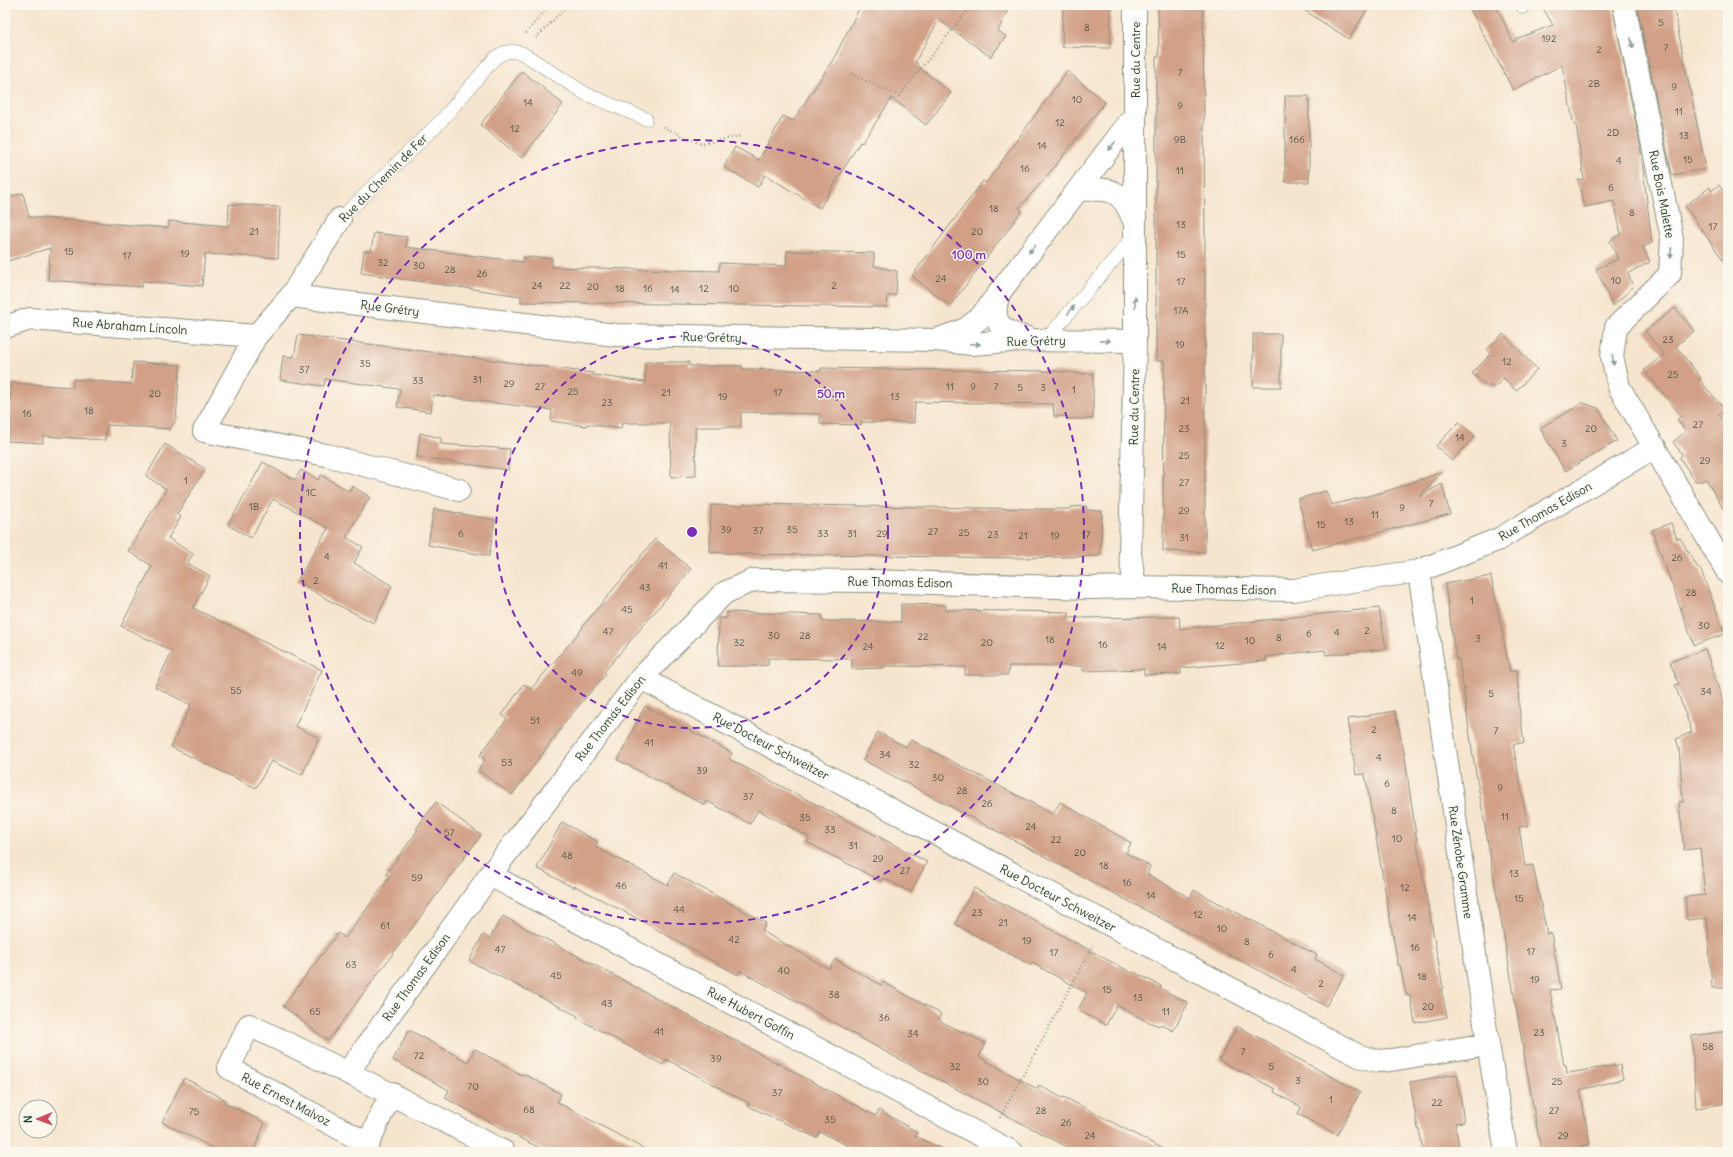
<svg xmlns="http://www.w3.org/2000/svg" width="1733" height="1157" font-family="Delius,sans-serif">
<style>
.building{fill:#d1a087}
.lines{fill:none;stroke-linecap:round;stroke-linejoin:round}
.lane-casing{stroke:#8a9181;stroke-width:14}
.street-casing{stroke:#8a9181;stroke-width:24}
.path{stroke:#8a9181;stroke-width:2.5;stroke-dasharray:1 3;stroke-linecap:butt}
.lane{stroke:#fff;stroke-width:13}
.street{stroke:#fff;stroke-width:22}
.oneway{fill:#8f9e9a}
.ring{fill:none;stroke:#7b2cbf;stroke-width:2;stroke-dasharray:7 5}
.labels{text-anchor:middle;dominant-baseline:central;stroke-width:3;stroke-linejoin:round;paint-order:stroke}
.number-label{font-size:10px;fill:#4c5649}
.street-label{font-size:12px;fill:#1f3d34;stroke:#fbf7ec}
.centre{fill:#7b2cbf;stroke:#fbf7ec;stroke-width:2}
.ring-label{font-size:12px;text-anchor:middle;font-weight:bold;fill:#7b2cbf;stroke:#fbf7ec;stroke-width:3;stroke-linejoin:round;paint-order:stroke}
</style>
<rect width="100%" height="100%" fill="#fbf7ec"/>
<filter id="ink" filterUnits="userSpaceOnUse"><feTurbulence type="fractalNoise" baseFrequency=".025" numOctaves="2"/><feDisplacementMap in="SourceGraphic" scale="8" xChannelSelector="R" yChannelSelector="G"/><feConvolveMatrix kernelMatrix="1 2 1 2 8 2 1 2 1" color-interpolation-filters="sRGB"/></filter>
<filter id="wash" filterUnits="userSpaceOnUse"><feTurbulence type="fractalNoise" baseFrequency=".012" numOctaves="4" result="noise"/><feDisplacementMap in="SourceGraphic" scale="16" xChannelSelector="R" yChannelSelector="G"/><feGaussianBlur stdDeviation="0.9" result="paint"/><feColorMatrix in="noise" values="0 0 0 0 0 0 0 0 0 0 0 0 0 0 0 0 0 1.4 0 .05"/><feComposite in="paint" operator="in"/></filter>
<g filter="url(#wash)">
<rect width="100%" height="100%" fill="#f6e5ce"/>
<g id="blocks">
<path class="building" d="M861 5H1010L998 31 1006 36 991 57 939 20 915 62 918 64 917 66 951 93 926 125 892 98 862 143 860 142 820 208 765 175 758 187 724 167 735 147 759 160 783 116 793 121 834 58Z
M1063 5H1111L1110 48 1062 47Z
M1158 5H1203L1205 240V552L1163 551 1164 361H1156V57H1159Z
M1296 5H1370L1349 39Z
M1468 5H1496L1513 42 1521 37 1553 25 1541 5H1612L1640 144 1652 243 1643 247 1650 262 1628 273 1633 287 1613 306 1596 269 1618 259 1610 241 1621 234 1614 201 1584 207 1578 180 1584 179 1576 124 1574 125 1562 65 1513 90Z
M1637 5H1673L1706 169 1672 175Z
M522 71 563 104 522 158 480 125Z
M1067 71 1105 102 1052 170 1019 208 1022 211 950 306 912 276 983 181 986 183Z
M1285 96H1309V182H1285Z
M1719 185 1728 197V267L1685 206 1710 187 1711 191Z
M23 193 29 217 168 228 169 221 228 226 229 204 280 207 278 258 205 254 202 286 142 281V287L48 280 50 248 5 262V198Z
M374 233 407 237 406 247 523 262V257L552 258V267L719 271 720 263 786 266 787 251 874 253V266L897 271 896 295 888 296 887 307 521 302V296L361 273 364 251H371Z
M1675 308 1694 331 1676 346 1701 378 1699 379 1725 410 1719 415 1728 427V517L1706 479 1703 481H1695L1680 458 1682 454 1673 442 1686 431 1677 419 1681 416 1644 370 1664 355 1645 331Z
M1253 334H1281V387H1253Z
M1503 334 1537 369 1516 391 1504 378 1494 388 1481 382 1472 373 1491 354 1487 349Z
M298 335 593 373V375L645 382V362H689V366H742V369L821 371V368L937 370 1055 371 1083 374 1093 373V419H1067L1066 416H1054L1053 404 915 402 914 423 861 422V425L820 424V414L741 412V427H695L696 476 671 477 670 423H622L621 429 587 424 586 426 551 421 552 410 433 395 431 412 397 407 400 389 325 379 324 386 280 380 283 356 294 357Z
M133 362 180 365 176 420 170 429 107 425 105 440 43 436V443L7 441 11 383 73 387V379L131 384Z
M1583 403 1598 408 1617 441 1565 471 1540 428Z
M1459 422 1475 436 1452 461 1436 446Z
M420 433 441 438V444L510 449 508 470 417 457Z
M165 444 205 469 177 514 181 517 168 538 193 554 187 563 210 576 193 608 322 670 295 726 319 738 302 775 271 761 256 788 171 747 191 705 155 687 172 651 121 626 152 566 128 551 166 489 146 476Z
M263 462 295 480 301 470 318 480 321 475 349 491 352 486 370 497 346 537 363 547 354 563 392 586 374 623 330 601 297 581 328 528 273 499 251 538 228 525Z
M1442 472 1419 497 1442 484 1450 514 1312 550 1298 499 1326 491 1331 505 1384 492Z
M743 504 1040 509H1070L1071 507 1086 506 1087 510 1102 511 1100 556 1022 558 742 554 710 552 711 505 742 506Z
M434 509 495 520 489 556 428 545Z
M1671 523 1677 539 1680 538 1698 568H1700L1725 634 1694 645 1652 530Z
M655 539 691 569 604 672 606 674 561 726 562 727 512 795 478 770 485 760 480 755 507 719 502 715 524 684 531 689 583 628 582 627Z
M1491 576 1510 671 1517 670 1519 707 1524 743 1513 744 1528 826 1519 827 1525 866 1533 865 1547 934 1551 933 1561 989 1550 990 1564 1065H1566L1567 1073 1620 1065 1623 1079 1580 1090 1590 1144 1580 1147 1581 1152H1541L1472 750 1459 659 1456 660 1445 584Z
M901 604 946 605V610L1069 612V618L1179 617 1180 629 1379 608 1386 649 1326 655 1325 650 1295 653 1266 657V661L1181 668V674L1144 675V669L1083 671V666H1009L1008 675H965V667L884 666V668L852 669V659L768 658V665L758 666H718L719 618H727V612L822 615V621L901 622Z
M1705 649 1728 716V988H1712L1707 918 1687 920 1685 897 1705 895 1700 848 1684 850 1679 802H1683L1679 748 1676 739 1692 732 1675 685 1679 684 1670 662Z
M645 706 732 753 729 759 927 862 911 892 883 878 881 881 833 856 807 842 809 837 758 810 750 824 707 801 705 805 618 760Z
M1395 711 1404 752 1418 849 1443 988 1441 989 1447 1017 1415 1023 1410 995H1406L1400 965H1398L1365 774 1356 775 1347 719Z
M878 732 906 747 911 740 1053 814 1060 802 1131 843 1126 853 1150 866 1147 874 1190 898 1194 890 1317 955 1315 959 1344 975 1326 1006 863 760Z
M436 802 481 835 328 1041 283 1006 338 933 345 938 390 877 386 874 418 830 416 829Z
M562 822 598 842 595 847 668 885 674 873 766 923 762 931 829 969 835 959 881 985 883 982 941 1014 938 1020 985 1043 979 1057 1037 1089 1039 1085 1062 1098 1064 1097 1169 1152H1077L884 1051 787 996 740 971 738 975 629 914 575 886 574 888 537 868Z
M974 888 1132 973 1134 972 1161 986 1160 988 1188 1003 1173 1031 1161 1024 1159 1026 1144 1020 1117 1005 1106 1025 1078 1010 1087 993 1032 963 1031 965 1004 951 955 924Z
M503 916 876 1116 879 1110 917 1132 915 1136 948 1152H861L820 1132 817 1138 748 1106 750 1104 666 1059 663 1065 577 1018 578 1016 469 961 483 935 490 938Z
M1237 1026 1360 1092 1337 1135 1298 1114 1301 1107 1274 1092 1275 1089 1219 1060Z
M409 1030 468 1062 475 1049 522 1075 524 1074 561 1094 557 1102 650 1152H547L445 1098 449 1090 393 1060Z
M1728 1031V1103L1696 1108 1692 1036Z
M1457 1074 1464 1122 1455 1123 1460 1152H1423L1419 1129H1418L1410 1082Z
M184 1078 226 1100 225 1103 265 1123 253 1152H221L162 1122Z"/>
</g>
</g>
<g filter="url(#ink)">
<use href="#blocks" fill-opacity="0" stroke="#8a9181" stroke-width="1"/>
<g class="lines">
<g class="lane-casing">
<path id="lane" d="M1522 5 1523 7
M340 219 441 121 494 59C504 51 510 50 522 53L586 94 646 119
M1046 340 1135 235"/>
</g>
<g class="street-casing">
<path id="street" d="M1624 5 1672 238 1670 274 1616 327 1612 357 1619 387 1728 573
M1078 190C1110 188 1122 188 1134 221
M340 219 291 296 256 336 204 431 326 455 459 490
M1000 291C989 321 999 332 1028 338
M291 296 616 335 936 340 972 344 1022 340 1135 341
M5 327 30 319 256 336
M939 339 966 329 980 318 1135 115
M1419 571 1488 1044 1506 1152
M1135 587 1130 554 1135 341V5
M641 678 1359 1056 1378 1061 1391 1060 1488 1044
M490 875 1012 1152
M348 1072 490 875 641 678 724 593 754 580 871 581 1089 588 1135 587 1293 590 1419 571 1499 539 1655 447
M391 1093 368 1144 229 1068 249 1025C335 1066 420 1108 504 1152"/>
</g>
<path class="path" d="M526 33 550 5
M536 38 568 5
M851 74 899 96 972 5
M663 127 701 144 740 136
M1000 1118 1093 945"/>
<use href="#lane" class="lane"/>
<use href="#street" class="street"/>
</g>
<defs><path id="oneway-solid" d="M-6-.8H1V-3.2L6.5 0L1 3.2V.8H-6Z"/></defs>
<g class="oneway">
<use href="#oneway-solid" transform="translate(1632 43) rotate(78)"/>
<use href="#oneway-solid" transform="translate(1112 146) rotate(127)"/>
<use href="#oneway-solid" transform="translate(1032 249) rotate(128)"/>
<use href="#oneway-solid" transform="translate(1671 253) rotate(93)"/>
<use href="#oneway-solid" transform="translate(1135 302) rotate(-90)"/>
<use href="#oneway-solid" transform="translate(1071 310) rotate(-50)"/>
<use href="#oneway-solid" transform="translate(1105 341) rotate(1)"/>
<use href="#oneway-solid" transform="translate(975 344) rotate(2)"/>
<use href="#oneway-solid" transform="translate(1613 360) rotate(82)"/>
</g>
</g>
<g class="ring">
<circle cx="692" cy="532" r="196"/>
<circle cx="692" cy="532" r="392"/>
</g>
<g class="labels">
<g class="number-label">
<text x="1661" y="22">5</text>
<text x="1087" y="27">8</text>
<text x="1549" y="38">192</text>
<text x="1666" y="47">7</text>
<text x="1599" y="49">2</text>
<text x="1180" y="72">7</text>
<text x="1594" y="83">2B</text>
<text x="1674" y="86">9</text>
<text x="1077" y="99">10</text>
<text x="528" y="102">14</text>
<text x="1180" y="105">9</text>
<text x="1679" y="111">11</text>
<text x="1060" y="122">12</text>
<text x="515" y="128">12</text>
<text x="1613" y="132">2D</text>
<text x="1684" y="135">13</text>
<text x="1180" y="139">9B</text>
<text x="1297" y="139">166</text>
<text x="1042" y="145">14</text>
<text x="1688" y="159">15</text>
<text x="1619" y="160">4</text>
<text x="1025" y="168">16</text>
<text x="1180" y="170">11</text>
<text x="1611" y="187">6</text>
<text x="994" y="208">18</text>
<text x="1632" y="212">8</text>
<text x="1181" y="224">13</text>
<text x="1713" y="226">17</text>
<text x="254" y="231">21</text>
<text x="977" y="231">20</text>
<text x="69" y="251">15</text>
<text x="185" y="253">19</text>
<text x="1181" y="254">15</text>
<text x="127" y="255">17</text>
<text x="383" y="262">32</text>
<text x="419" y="265">30</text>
<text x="450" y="269">28</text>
<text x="482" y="273">26</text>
<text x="941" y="278">24</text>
<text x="1616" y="280">10</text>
<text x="1181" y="281">17</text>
<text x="537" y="285">24</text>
<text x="565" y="285">22</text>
<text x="834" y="285">2</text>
<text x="593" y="286">20</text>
<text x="620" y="288">18</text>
<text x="648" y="288">16</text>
<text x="704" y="288">12</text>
<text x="734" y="288">10</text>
<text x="675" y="289">14</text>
<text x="1181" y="310">17A</text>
<text x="1668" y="339">23</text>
<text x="1180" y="344">19</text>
<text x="1507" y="361">12</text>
<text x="365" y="363">35</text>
<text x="304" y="369">37</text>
<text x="1673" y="374">25</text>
<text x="477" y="379">31</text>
<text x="418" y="380">33</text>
<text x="509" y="383">29</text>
<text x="540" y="386">27</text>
<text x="950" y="386">11</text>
<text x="973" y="386">9</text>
<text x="996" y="386">7</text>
<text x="1020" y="387">5</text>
<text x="1043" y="387">3</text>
<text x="1074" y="389">1</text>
<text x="573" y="391">25</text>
<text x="666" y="392">21</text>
<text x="778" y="392">17</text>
<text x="155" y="393">20</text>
<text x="723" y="396">19</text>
<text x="895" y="396">13</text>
<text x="1185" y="400">21</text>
<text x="607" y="402">23</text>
<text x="89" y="410">18</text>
<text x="27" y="413">16</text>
<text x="1698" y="424">27</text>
<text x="1184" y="428">23</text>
<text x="1591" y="428">20</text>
<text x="1460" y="437">14</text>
<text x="1564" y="443">3</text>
<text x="1184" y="455">25</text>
<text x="1705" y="460">29</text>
<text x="186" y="480">1</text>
<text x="1184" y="482">27</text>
<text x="311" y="492">1C</text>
<text x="1431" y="503">7</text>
<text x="254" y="506">1B</text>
<text x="1402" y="507">9</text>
<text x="1184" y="510">29</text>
<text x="1375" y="514">11</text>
<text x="1349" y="521">13</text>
<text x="1321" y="524">15</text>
<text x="726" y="529">39</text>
<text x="792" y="529">35</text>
<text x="758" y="530">37</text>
<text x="933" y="531">27</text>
<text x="964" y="532">25</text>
<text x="461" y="533">6</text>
<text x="823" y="533">33</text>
<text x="852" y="533">31</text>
<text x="882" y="533">29</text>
<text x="993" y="534">23</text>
<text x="1086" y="534">17</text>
<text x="1023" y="535">21</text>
<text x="1055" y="535">19</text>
<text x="1184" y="537">31</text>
<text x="327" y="556">4</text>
<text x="1677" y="557">26</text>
<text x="663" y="565">41</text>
<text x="316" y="580">2</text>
<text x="645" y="587">43</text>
<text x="1691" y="592">28</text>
<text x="1472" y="600">1</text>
<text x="627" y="609">45</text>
<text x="1704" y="625">30</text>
<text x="1367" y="630">2</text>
<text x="608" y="631">47</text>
<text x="1337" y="632">4</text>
<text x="1309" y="633">6</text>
<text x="774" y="635">30</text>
<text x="805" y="635">28</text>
<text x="923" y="636">22</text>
<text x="1279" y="637">8</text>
<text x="1478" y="638">3</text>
<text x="1050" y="639">18</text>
<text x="1250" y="640">10</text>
<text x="739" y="642">32</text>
<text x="987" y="642">20</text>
<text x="1103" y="644">16</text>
<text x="1220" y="645">12</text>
<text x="868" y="646">24</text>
<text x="1162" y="646">14</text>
<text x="577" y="672">49</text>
<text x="236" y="690">55</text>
<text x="1706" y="691">34</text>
<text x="1491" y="693">5</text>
<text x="535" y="720">51</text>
<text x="1374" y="729">2</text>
<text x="1496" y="730">7</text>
<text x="649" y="742">41</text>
<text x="885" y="754">34</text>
<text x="1379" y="757">4</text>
<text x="507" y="762">53</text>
<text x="914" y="764">32</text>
<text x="702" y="770">39</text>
<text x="938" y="777">30</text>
<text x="1387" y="783">6</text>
<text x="1500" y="787">9</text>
<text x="962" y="790">28</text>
<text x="748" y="796">37</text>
<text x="987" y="803">26</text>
<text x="1394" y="810">8</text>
<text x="1505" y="816">11</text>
<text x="805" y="817">35</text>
<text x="1031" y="826">24</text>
<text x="830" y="829">33</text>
<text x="449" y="832">57</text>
<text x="1397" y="838">10</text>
<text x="1056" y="839">22</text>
<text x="853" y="845">31</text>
<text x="1080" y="852">20</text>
<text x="567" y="855">48</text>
<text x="878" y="858">29</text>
<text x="1104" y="865">18</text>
<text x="905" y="870">27</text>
<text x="1514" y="873">13</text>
<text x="417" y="877">59</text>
<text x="1127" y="882">16</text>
<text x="621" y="885">46</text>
<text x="1405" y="887">12</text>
<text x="1151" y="895">14</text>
<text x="1519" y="898">15</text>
<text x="679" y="909">44</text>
<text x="977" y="912">23</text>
<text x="1198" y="914">12</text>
<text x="1412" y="917">14</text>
<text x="1003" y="922">21</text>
<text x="385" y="925">61</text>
<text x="1222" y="928">10</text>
<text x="734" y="939">42</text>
<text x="1027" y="940">19</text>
<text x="1247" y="941">8</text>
<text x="1415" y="947">16</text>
<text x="500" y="949">47</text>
<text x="1531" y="951">17</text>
<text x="1054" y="952">17</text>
<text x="1271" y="954">6</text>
<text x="351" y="964">63</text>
<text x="1294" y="969">4</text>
<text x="784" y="970">40</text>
<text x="556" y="975">45</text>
<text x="1422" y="976">18</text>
<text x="1535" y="979">19</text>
<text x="1321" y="983">2</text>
<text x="1107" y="989">15</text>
<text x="834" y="994">38</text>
<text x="1138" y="997">13</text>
<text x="607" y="1003">43</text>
<text x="1428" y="1006">20</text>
<text x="315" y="1011">65</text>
<text x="1166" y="1011">11</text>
<text x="884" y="1017">36</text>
<text x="659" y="1031">41</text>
<text x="1539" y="1032">23</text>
<text x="913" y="1033">34</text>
<text x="1708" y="1046">58</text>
<text x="1243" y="1051">7</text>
<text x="419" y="1055">72</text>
<text x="716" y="1058">39</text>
<text x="955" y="1066">32</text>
<text x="1271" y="1066">5</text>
<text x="1298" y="1080">3</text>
<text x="983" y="1081">30</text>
<text x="1557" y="1081">25</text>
<text x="473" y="1086">70</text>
<text x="777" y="1092">37</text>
<text x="1331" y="1099">1</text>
<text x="1437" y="1102">22</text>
<text x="529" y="1109">68</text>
<text x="1041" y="1110">28</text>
<text x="1554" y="1110">27</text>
<text x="194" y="1111">75</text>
<text x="830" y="1119">35</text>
<text x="1066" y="1122">26</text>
<text x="1090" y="1135">24</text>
<text x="1563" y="1135">29</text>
</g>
<g class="street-label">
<text transform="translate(1135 60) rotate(-90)">Rue du Centre</text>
<text transform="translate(383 178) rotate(-45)">Rue du Chemin de Fer</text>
<text transform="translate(1662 194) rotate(79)">Rue Bois Malette</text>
<text transform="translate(390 308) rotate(7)">Rue Grétry</text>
<text transform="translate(130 326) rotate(4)">Rue Abraham Lincoln</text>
<text transform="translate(712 337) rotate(1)">Rue Grétry</text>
<text transform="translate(1036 341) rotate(-1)">Rue Grétry</text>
<text transform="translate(1134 407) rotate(-89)">Rue du Centre</text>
<text transform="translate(1545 511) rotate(-30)">Rue Thomas Edison</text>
<text transform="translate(900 582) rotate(1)">Rue Thomas Edison</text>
<text transform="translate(1224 589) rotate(1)">Rue Thomas Edison</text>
<text transform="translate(610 718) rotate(-52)">Rue Thomas Edison</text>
<text transform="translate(771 746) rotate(28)">Rue Docteur Schweitzer</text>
<text transform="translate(1461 862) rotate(82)">Rue Zénobe Gramme</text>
<text transform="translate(1058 898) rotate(28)">Rue Docteur Schweitzer</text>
<text transform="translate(416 977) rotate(-54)">Rue Thomas Edison</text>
<text transform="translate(751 1013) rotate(28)">Rue Hubert Goffin</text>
<text transform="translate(286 1099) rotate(28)">Rue Ernest Malvoz</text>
</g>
</g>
<circle cx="692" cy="532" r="6" class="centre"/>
<g class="ring-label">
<text x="969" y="259">100 m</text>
<text x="831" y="398">50 m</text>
</g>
<rect width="1733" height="1157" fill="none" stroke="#fbf7ec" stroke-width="20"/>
<g transform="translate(38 1119) rotate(269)"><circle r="19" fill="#fbf7ec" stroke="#a3ada2"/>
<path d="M0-3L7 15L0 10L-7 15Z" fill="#d1495b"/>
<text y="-6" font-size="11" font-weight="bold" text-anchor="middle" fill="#1f3d34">N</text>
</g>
</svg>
